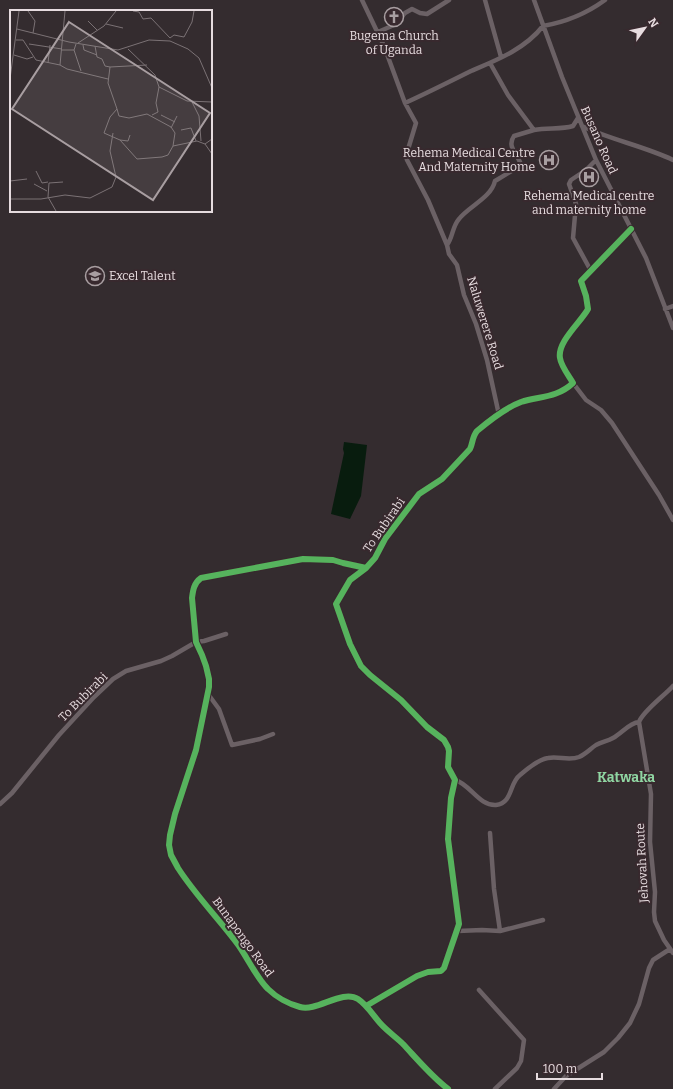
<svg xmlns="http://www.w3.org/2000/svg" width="673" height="1089" font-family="Bitter,serif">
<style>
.water{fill:#081c0e}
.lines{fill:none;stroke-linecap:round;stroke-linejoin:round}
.minor{stroke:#6b6165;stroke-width:4.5}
.cycleway-casing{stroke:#38292e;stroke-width:8}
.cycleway{stroke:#56b35d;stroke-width:6}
.labels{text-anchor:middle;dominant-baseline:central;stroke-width:4;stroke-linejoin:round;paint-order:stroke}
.poi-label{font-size:12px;fill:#e6dcdf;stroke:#38292e}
.street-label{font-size:12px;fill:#e6dcdf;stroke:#38292e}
.quarter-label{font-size:14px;font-weight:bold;fill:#8fd5a2;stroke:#38292e}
.inset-road{fill:none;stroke:#7b7275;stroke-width:1}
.view{fill:#a89ea1;fill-opacity:0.15;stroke:#a89ea1;stroke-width:2}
.inset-edge{fill:none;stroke:#e6dcdf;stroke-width:2}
</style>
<rect width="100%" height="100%" fill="#342c2f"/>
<path class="water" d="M344 442 367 445 361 496 350 519 331 514 344 453 343 449Z"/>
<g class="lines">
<path class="minor" d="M362 0 384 46 405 103C427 93 449 82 471 71 497 60 525 49 543 26 566 22 586 14 605 0
M485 0 501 57
M534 0 562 77 596 160 646 258 673 328
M378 32 394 25 405 13 412 9 420 13 427 14 449 0
M490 63 508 95 534 130C547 127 561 130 573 126L578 118
M405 103 416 123 406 156 407 160 428 200 447 245 449 254 457 265 464 295 476 324 487 360 499 415
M582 126C611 140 644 146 673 160
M447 245C453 237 452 227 459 219 469 206 491 198 495 181L520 166V162C516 153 507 146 514 136L534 130
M591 271 573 238 576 204 569 184 571 180 586 170 596 160
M665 309 673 306
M573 383 586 400 601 410 612 423 659 495 673 520
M196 642 204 641 226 634
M673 686C664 696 643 711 639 722L651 794 650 842 655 892 654 912 655 921 664 940 673 953
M208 694 219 709 232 745 260 739 273 734
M455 780C470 784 479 806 496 805 513 803 509 783 520 775 527 769 539 759 548 758 559 756 569 761 579 757 586 754 590 749 596 745 602 742 608 741 613 738 622 733 629 723 639 722
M0 804 12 793 59 735 94 697 113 679 126 671 161 661 172 656 196 642
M490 833 494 889 500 931
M458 931 482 930 500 931 543 920
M479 990 524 1040 521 1061 517 1068 495 1089
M366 1006 417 976 428 972 441 971 444 968 459 924 448 839 451 798 455 780 448 767 449 751 448 747 444 740 427 727 401 700 370 675 361 666 350 644 336 604 350 580 366 568
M448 1089C431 1076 417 1059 403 1044 396 1037 387 1031 380 1023 373 1015 367 1005 358 999 342 989 317 1012 300 1007 289 1004 276 997 268 989 258 980 248 959 239 946 220 920 196 896 178 868L171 855 169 845 170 835 175 814 196 750 209 687V679L206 666 202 655 196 642 192 598C193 590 194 583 201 578L303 559 333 560 343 563 366 568 375 558 385 539 419 494 442 479 470 449C473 443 472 437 477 431 490 420 505 408 521 402 540 396 557 398 573 383 569 376 561 366 560 358 557 342 581 322 588 309L586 296 581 281 631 229
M554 1089 566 1076 604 1052 618 1038 630 1023 639 1004 649 968 653 960 670 949"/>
<g class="cycleway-casing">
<path id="cycleway" d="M366 1006 417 976 428 972 441 971 444 968 459 924 448 839 451 798 455 780 448 767 449 751 448 747 444 740 427 727 401 700 370 675 361 666 350 644 336 604 350 580 366 568
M448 1089C431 1076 417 1059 403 1044 396 1037 387 1031 380 1023 373 1015 367 1005 358 999 342 989 317 1012 300 1007 289 1004 276 997 268 989 258 980 248 959 239 946 220 920 196 896 178 868L171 855 169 845 170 835 175 814 196 750 209 687V679L206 666 202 655 196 642 192 598C193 590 194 583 201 578L303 559 333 560 343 563 366 568 375 558 385 539 419 494 442 479 470 449C473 443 472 437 477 431 490 420 505 408 521 402 540 396 557 398 573 383 569 376 561 366 560 358 557 342 581 322 588 309L586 296 581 281 631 229"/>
</g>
<use href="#cycleway" class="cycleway"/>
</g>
<defs>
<g id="church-ring" transform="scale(1)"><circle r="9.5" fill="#38292e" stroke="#a89ea1" stroke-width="1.5"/><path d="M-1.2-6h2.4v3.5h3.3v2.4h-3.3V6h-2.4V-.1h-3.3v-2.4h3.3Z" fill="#a89ea1"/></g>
<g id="hospital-ring" transform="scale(1)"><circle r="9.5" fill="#38292e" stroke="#a89ea1" stroke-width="1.5"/><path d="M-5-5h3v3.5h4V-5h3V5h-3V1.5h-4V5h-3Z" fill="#a89ea1"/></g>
<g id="school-ring" transform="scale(1)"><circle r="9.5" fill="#38292e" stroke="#a89ea1" stroke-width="1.5"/><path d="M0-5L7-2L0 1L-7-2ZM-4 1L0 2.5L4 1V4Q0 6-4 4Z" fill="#a89ea1"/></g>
</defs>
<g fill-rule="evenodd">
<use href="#church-ring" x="394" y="17"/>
<use href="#hospital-ring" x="549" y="160"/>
<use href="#hospital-ring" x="589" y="177"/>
<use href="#school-ring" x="95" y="276"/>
</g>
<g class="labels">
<g class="poi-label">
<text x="394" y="36">Bugema Church<tspan x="394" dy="14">of Uganda</tspan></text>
<text x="535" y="153" text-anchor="end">Rehema Medical Centre<tspan x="535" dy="14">And Maternity Home</tspan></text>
<text x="589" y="196">Rehema Medical centre<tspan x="589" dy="14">and maternity home</tspan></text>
<text x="109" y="276" text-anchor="start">Excel Talent</text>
</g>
<g class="street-label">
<text transform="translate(599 140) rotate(66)">Busano Road</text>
<text transform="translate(485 323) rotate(73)">Naluwerere Road</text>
<text transform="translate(384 525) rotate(-55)">To Bubirabi</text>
<text transform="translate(83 697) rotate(-45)">To Bubirabi</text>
<text transform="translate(642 863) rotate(-93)">Jehovah Route</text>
<text transform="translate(243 937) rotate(54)">Bunapongo Road</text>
</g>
<g class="quarter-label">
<text x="626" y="777">Katwaka</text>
</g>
</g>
<g transform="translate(10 10)">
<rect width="202" height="202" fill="#342c2f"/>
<path class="inset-road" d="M18 1 25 11 23 23M123 1 129 2 133 9 141 8 160 28M78 11 87 20M96 14 113 18M7 19 59 32 108 40 139 30 160 31 178 39 189 48 202 78M160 28 164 25 174 27 182 12 184 1M6 30H13L26 50 50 55 55 1M68 33 94 16 106 1M19 34 52 39M73 35 74 40 87 45M85 36 87 47 92 49 95 56 100 57 98 73 107 99 100 107 94 123 110 130 127 149 152 147 158 145 163 136 165 123 161 117 137 104 119 108 109 106 107 99M118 39 145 65 149 77 177 91 202 92M51 40H64L66 34M64 40 71 61M4 45 17 49 23 47M38 53 40 35M50 55 57 59 98 69M100 57 137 55M0 69 9 1M182 92 189 106 191 131M142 105 148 102 146 93 149 77M151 105 165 112M161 118 167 106M171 120 181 118 186 131M110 130 118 131 120 125M195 134 202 144M163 136 187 131 195 134 202 129M26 161 32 173 38 172M0 171 17 169M24 174 37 181M0 189H31L55 185 80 188 102 177 106 167 100 141 103 123M46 201 38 187 39 173 53 172"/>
<path class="view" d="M59 12 200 103 143 190 2 99Z"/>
<rect width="202" height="202" class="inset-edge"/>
</g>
<g transform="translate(645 28) rotate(57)" stroke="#38292e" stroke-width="3" paint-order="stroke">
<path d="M0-3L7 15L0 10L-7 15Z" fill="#e6dcdf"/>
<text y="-6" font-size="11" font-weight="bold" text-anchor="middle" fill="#e6dcdf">N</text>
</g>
<path d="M537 1073v6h65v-6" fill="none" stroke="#e6dcdf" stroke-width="2"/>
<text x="543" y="1073" font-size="12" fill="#e6dcdf" stroke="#38292e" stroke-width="3" paint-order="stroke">100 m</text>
</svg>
